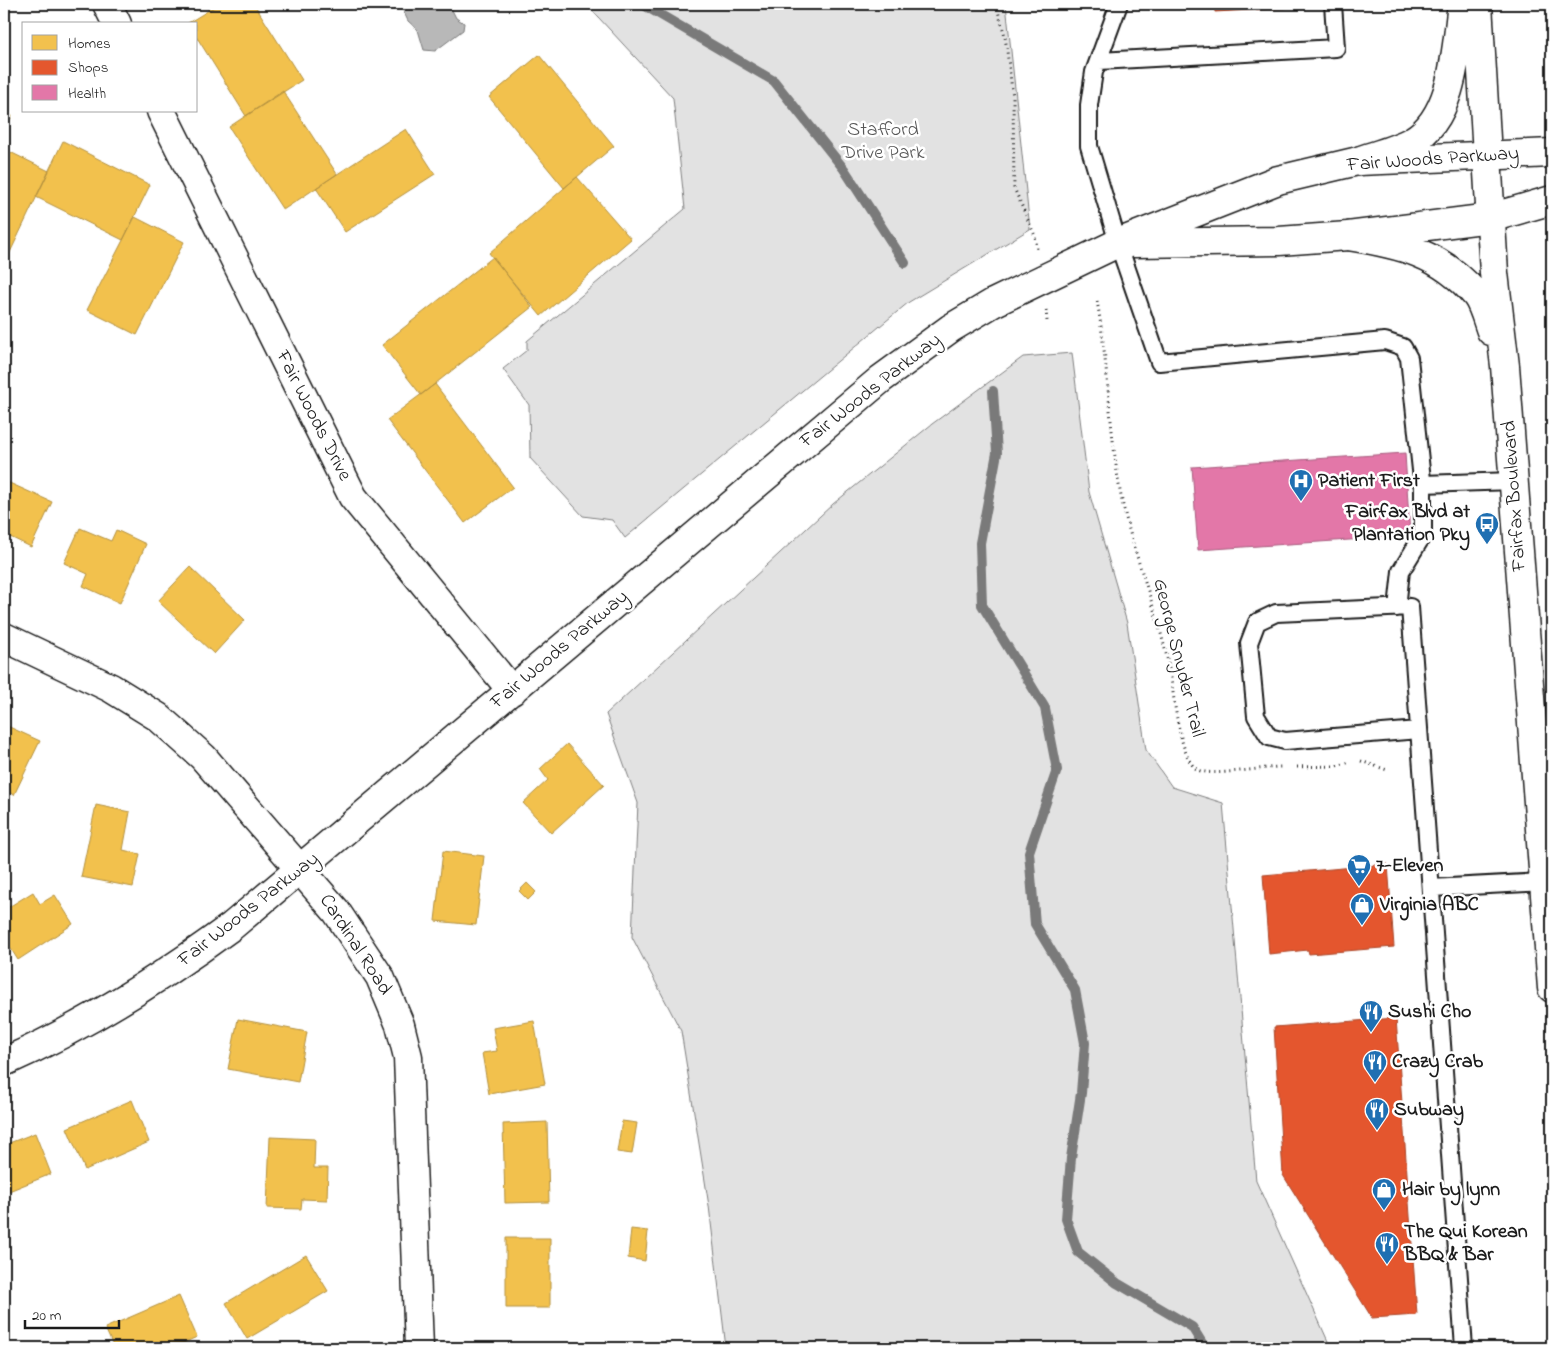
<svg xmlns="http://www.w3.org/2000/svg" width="1556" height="1352" font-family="'Indie Flower',sans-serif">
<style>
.green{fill:#e2e2e2;stroke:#7f7f7f}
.water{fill:#b8b8b8;stroke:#7a7a7a}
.homes{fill:#f2c14e;stroke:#b2903f}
.shops{fill:#e4572e;stroke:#a84529}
.health{fill:#e377a8;stroke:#a75c7e}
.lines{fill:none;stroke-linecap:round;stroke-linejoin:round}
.stream{stroke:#7a7a7a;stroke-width:10}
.lane-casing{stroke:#1c1c1c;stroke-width:20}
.street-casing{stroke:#1c1c1c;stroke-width:31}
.primary-casing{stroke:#1c1c1c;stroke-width:31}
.path{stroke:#1c1c1c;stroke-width:3;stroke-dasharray:1 4;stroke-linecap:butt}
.lane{stroke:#fff;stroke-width:16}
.street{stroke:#fff;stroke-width:28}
.primary{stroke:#fff;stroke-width:28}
.labels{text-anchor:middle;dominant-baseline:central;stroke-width:5;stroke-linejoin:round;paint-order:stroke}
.park-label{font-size:20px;fill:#575757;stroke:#fff}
.street-label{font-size:20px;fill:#1c1c1c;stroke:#fff}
.poi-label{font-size:20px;font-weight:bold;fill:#1c1c1c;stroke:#fff;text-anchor:start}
</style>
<rect width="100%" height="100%" fill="#fff"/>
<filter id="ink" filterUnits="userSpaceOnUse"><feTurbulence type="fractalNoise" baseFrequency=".02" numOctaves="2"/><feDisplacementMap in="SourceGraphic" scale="10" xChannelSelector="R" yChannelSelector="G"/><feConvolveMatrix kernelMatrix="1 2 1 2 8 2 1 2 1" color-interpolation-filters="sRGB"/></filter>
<g filter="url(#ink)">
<path class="green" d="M586 4H1006L1030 229 909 302 625 538 612 520 583 516 530 458 529 405 503 369 527 350V341L685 209 673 98Z
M1072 353 1089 492 1127 623 1146 750 1172 787 1223 803 1256 1181 1331 1348H726L709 1206 681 1031 632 937 638 803 606 714 833 504 932 424 1023 357Z"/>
<path class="water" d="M400 4H449L456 18 464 23 463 30 435 51 424 50 418 30 408 21Z"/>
<path class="homes" d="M206 4H219L209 10Z
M219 4H254L302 80 246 116 196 36V24L188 23Z
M539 55 614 146 564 188 489 97Z
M283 91 337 174 283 210 229 127Z
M4 112 12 116 4 132Z
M406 129 435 174 345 232 316 188Z
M63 141 150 185 123 240 36 197Z
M4 149 49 171 4 265Z
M577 177 631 239 541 316 489 253Z
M135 217 184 242 137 335 87 310Z
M493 257 532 307 421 395 382 345Z
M435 384 513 487 465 523 387 420Z
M5 481 52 502 31 547 4 534Z
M80 528 111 541 116 530 146 544 120 603 83 586 88 574 64 563Z
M190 567 245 620 214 654 158 601Z
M5 725 40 741 14 795 4 790Z
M567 744 604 785 551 833 523 803 548 780 540 769Z
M96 805 130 812 123 850 140 854 133 887 81 877Z
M443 851 484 856 476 925 435 921Z
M527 883 536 892 528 900 519 891Z
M33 892 40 904 55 895 73 924 18 960 4 938V910Z
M238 1019 307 1032 298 1082 228 1069Z
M534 1021 545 1084 489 1094 482 1053 497 1051 493 1028Z
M132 1100 149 1142 85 1170 67 1128Z
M622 1121 637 1123 632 1154 617 1152Z
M547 1122 549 1202 505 1203 503 1124Z
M35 1133 51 1174 4 1193V1145Z
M270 1137 315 1139 314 1168H328L327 1200 302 1199 301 1209 267 1208Z
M631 1229 648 1231 645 1261 628 1258Z
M506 1238H550V1308H506Z
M306 1255 328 1291 247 1339 226 1303Z
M179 1296 197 1337 172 1348H114L105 1328Z
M544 1345V1348H501V1346Z"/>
<path class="shops" d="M1214 4H1286V8L1215 12Z
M1388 864 1394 947 1309 954 1308 950 1269 954 1263 875Z
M1396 1018 1417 1315 1372 1318 1283 1175 1274 1027Z"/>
<path class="health" d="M1405 453 1410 536 1198 550 1192 467Z"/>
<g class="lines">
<path class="stream" d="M642 4 774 81 844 169 905 263
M993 391 997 453 980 543 982 605 1045 708 1057 770 1029 852 1035 924 1075 990 1085 1043 1081 1093 1071 1158 1066 1219 1078 1252 1117 1283 1192 1327 1205 1348"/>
<g class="lane-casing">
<path id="lane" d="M1119 4 1094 72 1089 105V146L1118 243 1159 362 1385 341 1403 347 1409 358 1423 489V535L1401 571 1397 608
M1099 61 1336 48 1333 4
M1422 484 1514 481
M1419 730 1285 741 1269 737 1256 716 1249 643 1257 622 1276 613 1410 607 1425 809 1464 1348
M1431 888 1544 882"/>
</g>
<g class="street-casing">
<path id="street" d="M107 4 117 24
M161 111 353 497 512 691
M1134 243 1279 241 1348 236 1490 218 1552 200
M4 637 111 688 158 717 203 757 336 911 380 977 400 1025 408 1057 419 1348
M4 1062C86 1026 160 979 232 926L881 379 951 328 993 303 1118 243 1278 180 1358 161 1552 153"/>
</g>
<g class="primary-casing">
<path id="primary" d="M1478 4 1494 273 1505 366 1552 988
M1358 161C1375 155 1396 150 1412 141 1455 117 1456 47 1462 4
M1348 236C1399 244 1441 253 1476 295 1483 304 1487 320 1491 331"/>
</g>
<path class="path" d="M996 4 1005 36 1013 97 1014 188 1035 236 1037 249
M1097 301C1108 362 1109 424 1119 485 1130 551 1160 612 1171 678 1174 698 1180 761 1198 770 1211 777 1264 767 1281 767
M1046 310 1047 321
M1361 761 1387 770
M1297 767 1336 766 1350 762"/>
<use href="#lane" class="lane"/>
<use href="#street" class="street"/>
<use href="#primary" class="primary"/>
</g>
</g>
<defs>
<g id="hospital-pin" transform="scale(1.25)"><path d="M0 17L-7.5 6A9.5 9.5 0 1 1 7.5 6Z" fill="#1f6fb2" stroke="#fff"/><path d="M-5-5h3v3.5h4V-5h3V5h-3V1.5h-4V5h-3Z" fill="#fff"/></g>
<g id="bus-pin" transform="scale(1.25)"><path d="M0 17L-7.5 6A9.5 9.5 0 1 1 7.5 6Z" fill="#1f6fb2" stroke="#fff"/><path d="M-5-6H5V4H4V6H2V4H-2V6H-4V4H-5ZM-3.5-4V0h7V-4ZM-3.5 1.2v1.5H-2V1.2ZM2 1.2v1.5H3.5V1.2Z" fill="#fff"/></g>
<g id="supermarket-pin" transform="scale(1.25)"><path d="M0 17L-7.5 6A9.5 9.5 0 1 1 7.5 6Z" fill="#1f6fb2" stroke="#fff"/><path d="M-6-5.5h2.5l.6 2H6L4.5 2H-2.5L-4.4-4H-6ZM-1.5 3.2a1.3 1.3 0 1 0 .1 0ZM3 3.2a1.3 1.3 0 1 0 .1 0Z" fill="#fff"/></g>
<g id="shop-pin" transform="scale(1.25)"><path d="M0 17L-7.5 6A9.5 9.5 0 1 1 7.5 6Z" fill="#1f6fb2" stroke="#fff"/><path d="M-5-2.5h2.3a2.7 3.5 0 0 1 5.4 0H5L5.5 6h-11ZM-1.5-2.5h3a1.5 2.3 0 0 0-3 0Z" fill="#fff"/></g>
<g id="restaurant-pin" transform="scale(1.25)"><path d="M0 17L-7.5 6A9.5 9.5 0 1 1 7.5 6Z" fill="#1f6fb2" stroke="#fff"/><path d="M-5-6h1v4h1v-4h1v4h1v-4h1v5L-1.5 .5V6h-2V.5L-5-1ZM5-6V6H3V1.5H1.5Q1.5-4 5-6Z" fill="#fff"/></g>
</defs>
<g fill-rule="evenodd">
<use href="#hospital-pin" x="1301" y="481"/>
<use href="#bus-pin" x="1487" y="524"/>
<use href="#supermarket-pin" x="1359" y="866"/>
<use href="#shop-pin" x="1362" y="905"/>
<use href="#restaurant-pin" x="1371" y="1012"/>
<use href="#restaurant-pin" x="1375" y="1062"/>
<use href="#restaurant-pin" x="1377" y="1110"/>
<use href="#shop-pin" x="1384" y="1190"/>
<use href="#restaurant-pin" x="1387" y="1244"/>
</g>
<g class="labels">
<g class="park-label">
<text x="883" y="130">Stafford<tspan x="883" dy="23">Drive Park</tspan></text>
</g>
<g class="street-label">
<text transform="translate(1433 160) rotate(-4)">Fair Woods Parkway</text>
<text transform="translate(871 391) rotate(-38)">Fair Woods Parkway</text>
<text transform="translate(313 416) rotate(63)">Fair Woods Drive</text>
<text transform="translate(1515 496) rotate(-94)">Fairfax Boulevard</text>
<text transform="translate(560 650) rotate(-40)">Fair Woods Parkway</text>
<text transform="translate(1178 658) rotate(76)">George Snyder Trail</text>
<text transform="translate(249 910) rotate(-38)">Fair Woods Parkway</text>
<text transform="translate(355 945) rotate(57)">Cardinal Road</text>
</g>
<g class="poi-label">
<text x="1318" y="481">Patient First</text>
<text x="1470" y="512" text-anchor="end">Fairfax Blvd at<tspan x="1470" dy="23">Plantation Pky</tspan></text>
<text x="1376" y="866">7-Eleven</text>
<text x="1380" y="905">Virginia ABC</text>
<text x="1388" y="1012">Sushi Cho</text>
<text x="1392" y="1062">Crazy Crab</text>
<text x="1394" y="1110">Subway</text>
<text x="1402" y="1190">Hair by lynn</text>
<text x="1404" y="1232">The Qui Korean<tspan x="1404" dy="23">BBQ &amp; Bar</tspan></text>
</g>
</g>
<rect width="1556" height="1352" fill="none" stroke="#fff" stroke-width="20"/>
<rect x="10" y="10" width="1536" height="1332" fill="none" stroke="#1c1c1c" stroke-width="2" filter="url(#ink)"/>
<rect x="22" y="22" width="175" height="90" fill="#ffffff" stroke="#a4a4a4"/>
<rect x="32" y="35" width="25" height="15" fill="#f2c14e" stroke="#a4a4a4"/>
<text x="68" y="48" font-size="15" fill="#1c1c1c">Homes</text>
<rect x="32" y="60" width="25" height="15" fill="#e4572e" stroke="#a4a4a4"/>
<text x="68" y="72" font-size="15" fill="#1c1c1c">Shops</text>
<rect x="32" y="85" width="25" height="15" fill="#e377a8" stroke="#a4a4a4"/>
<text x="68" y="98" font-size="15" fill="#1c1c1c">Health</text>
<path d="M25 1320v8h94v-8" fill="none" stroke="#1c1c1c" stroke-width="2.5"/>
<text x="32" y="1320" font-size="15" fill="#1c1c1c" stroke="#ffffff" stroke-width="4" paint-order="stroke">20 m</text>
</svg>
